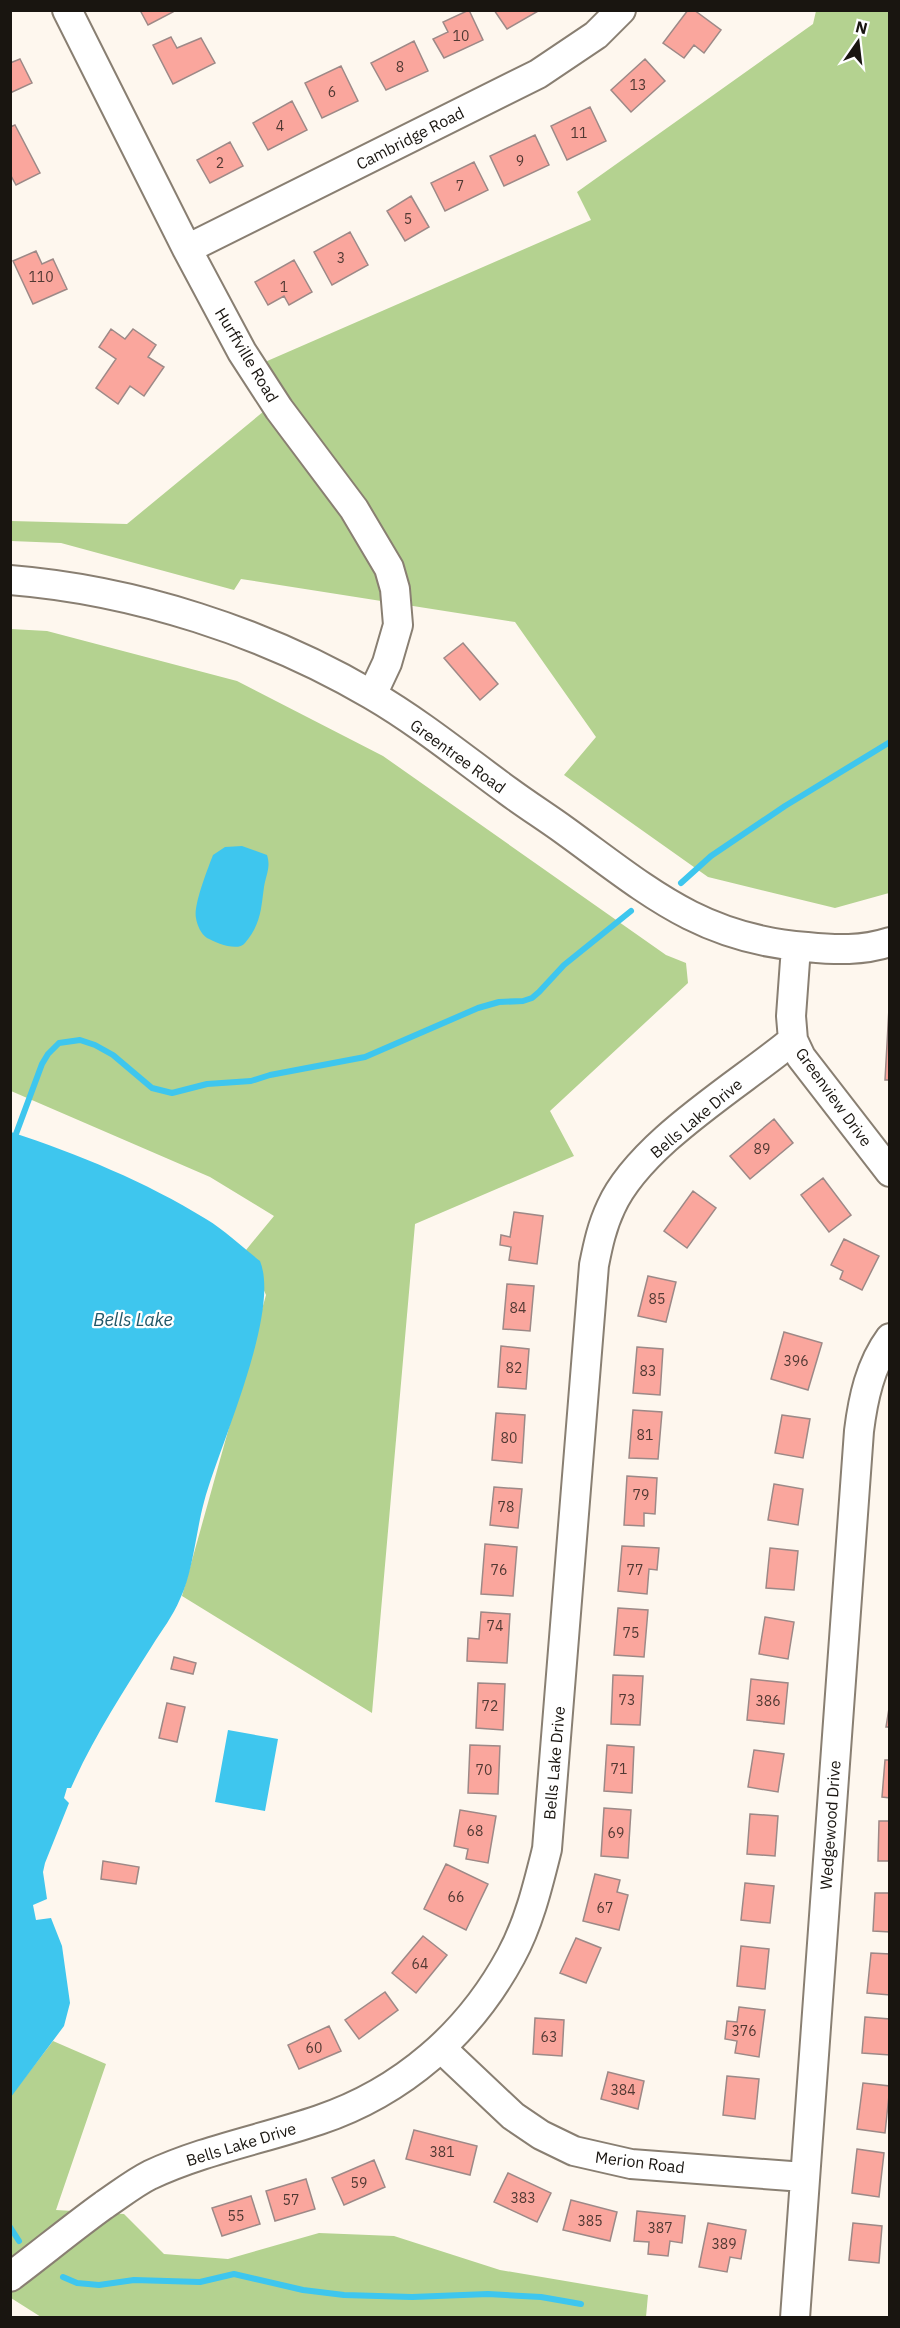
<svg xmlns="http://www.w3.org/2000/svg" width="900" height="2328" font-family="'IBM Plex Sans',sans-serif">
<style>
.green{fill:#b4d290}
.water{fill:#3ec6ee}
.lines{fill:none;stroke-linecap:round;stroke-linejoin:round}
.stream{stroke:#3ec6ee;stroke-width:6}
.building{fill:#faa69d;stroke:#9d8987;stroke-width:1.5}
.minor-casing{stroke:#897f72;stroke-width:32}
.minor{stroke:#fff;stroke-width:28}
.labels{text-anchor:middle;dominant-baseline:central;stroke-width:4.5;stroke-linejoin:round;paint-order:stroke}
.number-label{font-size:14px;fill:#513933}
.street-label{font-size:16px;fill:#191510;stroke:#fff}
.water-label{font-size:18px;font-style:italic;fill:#215768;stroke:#fff}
</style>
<rect width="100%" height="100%" fill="#fef7ee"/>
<path class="green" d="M816 11H889V893L835 908 708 877 564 775 596 737 515 622 241 579 234 590 61 543 11 541V521L127 524 269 407 249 369 591 220 577 192 813 24Z
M11 629 47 631 237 681 383 756 666 955 686 963 688 983 550 1111 574 1156 415 1224 372 1713 182 1596 266 1295 246 1250 274 1216 210 1177 11 1091Z
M53 2041 106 2064 56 2210 124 2214 164 2254 228 2259 319 2233 394 2236 500 2270 648 2295 646 2317H41L11 2298 10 2097Z"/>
<path class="water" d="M242 846 267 855C271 867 266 875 264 887 261 909 261 924 245 943 238 952 216 943 207 938 201 934 197 925 196 918 193 906 208 868 213 855L225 847Z
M11 1132C78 1154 146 1182 206 1219 226 1231 242 1247 260 1261 281 1313 219 1446 204 1502 196 1531 193 1572 180 1599 173 1616 162 1630 152 1646 123 1692 93 1738 71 1788H67L64 1798 69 1803 45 1863 43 1872 47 1899 33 1905 36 1920 51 1918 62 1946 70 2003 64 2026 11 2097Z
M228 1730 278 1739 265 1811 215 1802Z"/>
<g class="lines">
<path class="stream" d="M681 883 711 856 785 806 890 742
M10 1150 42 1064 48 1054 59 1043 80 1040 95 1045 113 1055 152 1088 172 1093 207 1084 251 1081 270 1075 365 1057 478 1008 499 1002 523 1001 532 998 539 992 564 965 631 911
M10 2227 19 2241
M63 2277 77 2283 99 2285 134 2280 200 2282 234 2274 303 2290 344 2295 412 2297 488 2294 541 2297 581 2304"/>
</g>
<path class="building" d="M140 10H172L173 12 148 25Z
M469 10 483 40 444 58 433 39 448 32 443 22Z
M494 10H540L507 29Z
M688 10H694L721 30 704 53 694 45 684 58 663 43Z
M171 37 177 48 201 38 215 63 173 84 153 45Z
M414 41 428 71 386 90 371 63Z
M20 59 32 83 10 93V63Z
M645 59 665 81 631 112 611 90Z
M341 66 358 101 322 118 305 83Z
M292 101 307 130 268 150 253 123Z
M590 107 606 141 567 160 551 126Z
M15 125 40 173 16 185 10 174V127Z
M535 135 549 165 504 186 490 156Z
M230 142 243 166 210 183 197 160Z
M474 162 488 190 445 211 431 183Z
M411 196 429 227 405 241 387 211Z
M350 232 368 265 332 285 314 252Z
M36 251 42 264 53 259 67 289 33 304 13 261Z
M294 260 312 292 289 305 284 296 268 305 255 282Z
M111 329 125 339 133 329 156 345 148 357 164 367 144 396 130 386 118 404 96 388 116 359 99 347Z
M463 643 498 684 480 700 444 658Z
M889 1008H890V1080H885Z
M774 1119 793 1143 750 1179 730 1156Z
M823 1178 851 1215 829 1232 801 1195Z
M693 1191 716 1208 687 1248 664 1231Z
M514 1212 543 1216 537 1264 509 1260 511 1247 500 1245 501 1235 510 1237Z
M844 1239 879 1256 862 1290 840 1279 843 1271 831 1265Z
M648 1276 676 1282 666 1322 638 1316Z
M507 1284 534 1286 530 1331 503 1329Z
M784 1332 822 1343 808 1390 771 1379Z
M501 1346 529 1349 526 1389 498 1387Z
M637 1347 663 1349 660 1395 633 1393Z
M633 1410 662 1412 658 1459 629 1458Z
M496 1413 525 1415 522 1463 492 1460Z
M782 1415 810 1419 803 1458 775 1453Z
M627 1476 657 1478 655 1514 644 1513V1526L624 1525Z
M774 1484 803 1489 798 1525 768 1520Z
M494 1487 522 1489 518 1528 490 1525Z
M485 1544 517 1547 513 1596 481 1594Z
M622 1546 659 1548 657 1570 649 1569 647 1594 618 1591Z
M770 1548 798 1551 794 1590 766 1588Z
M618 1608 648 1610 644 1657 614 1655Z
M481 1612 510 1614 507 1663 467 1661 468 1638 479 1639Z
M765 1617 794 1622 788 1659 759 1654Z
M174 1657 196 1663 193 1674 171 1669Z
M613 1675 643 1676 640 1725 611 1724Z
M751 1679 788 1683 784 1724 747 1720Z
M478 1683 505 1684 503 1730 476 1728Z
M890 1702V1727H886Z
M167 1703 185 1707 177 1742 159 1738Z
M470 1745 500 1746 498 1794 468 1793Z
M607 1745 634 1747 632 1793 604 1791Z
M754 1750 784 1754 778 1792 748 1787Z
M885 1760H890V1798L882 1797Z
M604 1808 631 1810 628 1858 601 1856Z
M460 1810 496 1816 488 1863 466 1859 468 1849 454 1846Z
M750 1814 778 1816 775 1856 747 1854Z
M879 1821H890V1861H878Z
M103 1861 139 1867 136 1884 101 1879Z
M446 1864 488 1884 466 1930 424 1909Z
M595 1874 620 1880 617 1892 628 1895 619 1930 583 1921Z
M745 1883 774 1886 770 1923 741 1920Z
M875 1893H890V1932L873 1931Z
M423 1936 447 1955 416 1993 392 1973Z
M576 1938 601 1948 586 1983 560 1973Z
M741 1946 769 1949 765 1989 737 1986Z
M871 1953 890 1954V1995L867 1993Z
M385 1992 398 2010 359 2039 345 2020Z
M739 2007 765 2010 759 2057 735 2053 737 2041 725 2039 727 2021 737 2022Z
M865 2017 890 2019V2055L862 2053Z
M535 2018 564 2020 562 2056 533 2054Z
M329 2026 341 2051 299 2069 288 2045Z
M608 2072 644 2081 638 2109 601 2099Z
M727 2076 759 2079 755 2119 723 2115Z
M863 2083 890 2086 885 2133 857 2129Z
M414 2130 477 2146 470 2175 406 2159Z
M857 2149 884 2153 879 2197 852 2193Z
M374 2160 385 2187 344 2205 332 2178Z
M508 2173 551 2193 537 2222 494 2202Z
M306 2179 315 2209 275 2221 266 2191Z
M251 2196 260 2224 222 2236 212 2208Z
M571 2200 617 2212 610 2241 563 2230Z
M637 2211 685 2216 682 2243 670 2241 668 2256 648 2254 649 2242 634 2241Z
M708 2223 746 2230 741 2259 730 2257 727 2272 699 2267Z
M853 2223 882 2226 879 2263 849 2260Z"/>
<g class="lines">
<g class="minor-casing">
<path id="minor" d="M67 10 187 249 242 352 279 409 354 509 389 568 395 589 398 625 387 663 372 695
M187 249 538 74 596 35 621 10
M10 580C134 590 265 632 372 695 420 723 464 759 508 791 527 805 546 817 564 830 647 890 700 939 807 947 836 950 862 951 890 942
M796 947 791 1016 793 1040 801 1057 890 1172
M442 2049 513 2116 541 2135 574 2151 631 2164 804 2177
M10 2277C42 2253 72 2228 104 2205 119 2195 134 2183 150 2175 203 2150 263 2139 319 2120 402 2092 469 2034 511 1956 529 1923 538 1885 547 1849L594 1265C598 1245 602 1226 611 1207 640 1143 739 1085 793 1040
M795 2318 859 1431C863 1399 870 1365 890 1338"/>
</g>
<use href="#minor" class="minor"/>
</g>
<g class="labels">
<g class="number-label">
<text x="461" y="36">10</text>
<text x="400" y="67">8</text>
<text x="638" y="85">13</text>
<text x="332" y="92">6</text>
<text x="280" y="126">4</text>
<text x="579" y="133">11</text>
<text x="520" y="161">9</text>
<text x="220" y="163">2</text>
<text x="460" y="186">7</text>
<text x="408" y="219">5</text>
<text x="341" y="258">3</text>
<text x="41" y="277">110</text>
<text x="284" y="287">1</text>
<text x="762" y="1149">89</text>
<text x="657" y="1299">85</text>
<text x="518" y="1308">84</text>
<text x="796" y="1361">396</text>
<text x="514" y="1368">82</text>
<text x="648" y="1371">83</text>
<text x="645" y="1435">81</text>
<text x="509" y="1438">80</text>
<text x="641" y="1495">79</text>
<text x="506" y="1507">78</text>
<text x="499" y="1570">76</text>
<text x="635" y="1570">77</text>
<text x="495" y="1626">74</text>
<text x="631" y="1633">75</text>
<text x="627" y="1700">73</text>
<text x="768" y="1701">386</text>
<text x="490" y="1706">72</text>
<text x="619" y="1769">71</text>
<text x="484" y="1770">70</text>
<text x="475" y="1831">68</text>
<text x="616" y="1833">69</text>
<text x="456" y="1897">66</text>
<text x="605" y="1908">67</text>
<text x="420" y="1964">64</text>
<text x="744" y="2031">376</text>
<text x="549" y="2037">63</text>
<text x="314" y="2048">60</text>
<text x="623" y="2090">384</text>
<text x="442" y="2152">381</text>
<text x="359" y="2183">59</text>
<text x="523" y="2198">383</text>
<text x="291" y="2200">57</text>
<text x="236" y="2216">55</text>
<text x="590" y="2221">385</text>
<text x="660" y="2228">387</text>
<text x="724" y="2244">389</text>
</g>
<g class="street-label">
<text transform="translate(410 138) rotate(-27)">Cambridge Road</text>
<text transform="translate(247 355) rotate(59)">Hurffville Road</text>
<text transform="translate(458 756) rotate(36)">Greentree Road</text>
<text transform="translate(834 1097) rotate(54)">Greenview Drive</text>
<text transform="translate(696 1118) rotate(-40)">Bells Lake Drive</text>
<text transform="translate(554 1763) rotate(-85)">Bells Lake Drive</text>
<text transform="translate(830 1825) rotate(-86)">Wedgewood Drive</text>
<text transform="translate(241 2144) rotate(-17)">Bells Lake Drive</text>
<text transform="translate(640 2162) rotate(7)">Merion Road</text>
</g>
<g class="water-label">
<text x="133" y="1319">Bells Lake</text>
</g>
</g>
<rect width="900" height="2328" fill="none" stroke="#191510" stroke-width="24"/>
<g transform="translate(858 42) rotate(14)" stroke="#ffffff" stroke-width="4.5" paint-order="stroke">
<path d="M0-4.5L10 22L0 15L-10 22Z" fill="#191510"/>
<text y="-9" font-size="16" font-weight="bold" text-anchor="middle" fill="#191510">N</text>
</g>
</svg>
